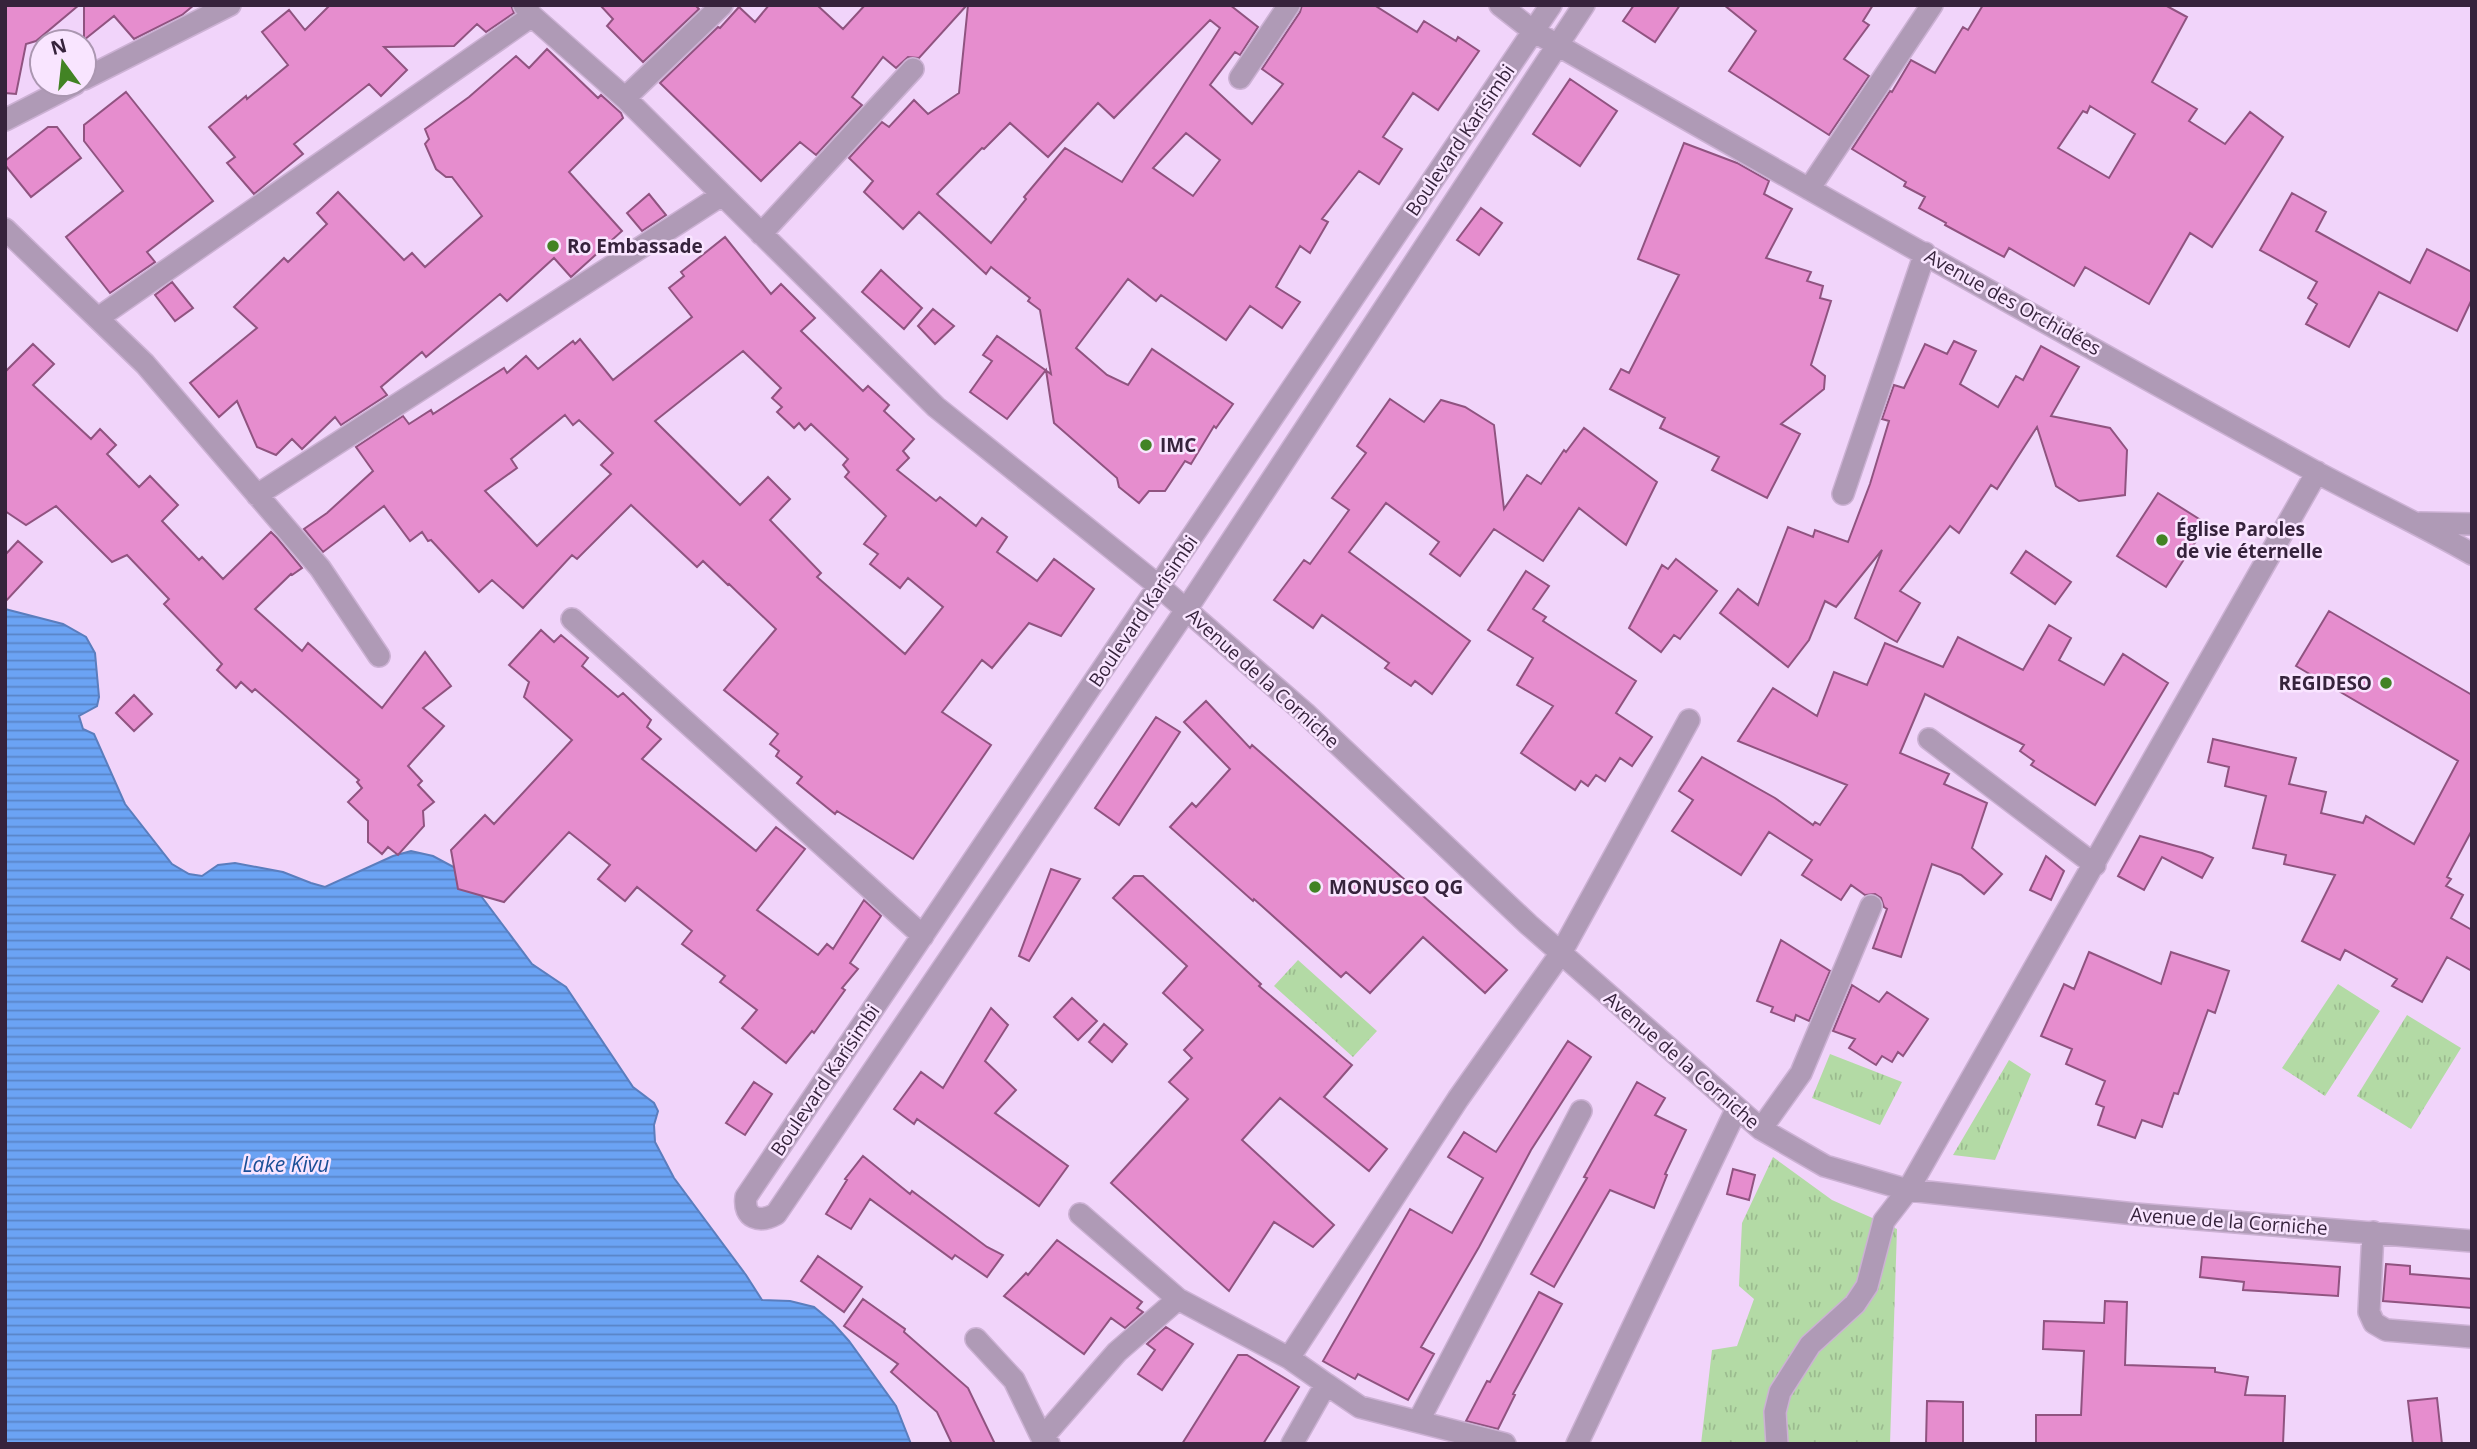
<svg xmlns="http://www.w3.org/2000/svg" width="2477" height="1449" font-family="'Open Sans',sans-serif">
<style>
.grass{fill:url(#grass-tufts)}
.water{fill:url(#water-rules);stroke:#5b7dbd;stroke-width:2}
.building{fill:#e68dce;stroke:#905380;stroke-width:2;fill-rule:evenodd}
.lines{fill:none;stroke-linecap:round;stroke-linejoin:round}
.minor-casing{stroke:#ccb1d4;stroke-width:24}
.minor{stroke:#af9ab6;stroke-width:21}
.poi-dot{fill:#428324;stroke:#f9e5ff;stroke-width:2.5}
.labels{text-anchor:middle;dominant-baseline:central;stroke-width:5;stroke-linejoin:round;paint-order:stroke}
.street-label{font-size:19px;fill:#36233c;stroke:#f9e5ff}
.poi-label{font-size:19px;font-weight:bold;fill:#36233c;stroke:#f9e5ff;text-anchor:start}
.water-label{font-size:21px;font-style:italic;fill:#1a4f97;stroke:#f9e5ff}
</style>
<defs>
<pattern id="grass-tufts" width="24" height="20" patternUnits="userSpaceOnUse" patternTransform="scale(1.75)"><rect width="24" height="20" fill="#b3daa5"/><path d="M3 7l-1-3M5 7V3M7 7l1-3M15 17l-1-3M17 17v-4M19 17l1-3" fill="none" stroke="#9bbb8f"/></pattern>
<pattern id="water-rules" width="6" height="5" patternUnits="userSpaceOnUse" patternTransform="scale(1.75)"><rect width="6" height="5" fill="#6ba3f4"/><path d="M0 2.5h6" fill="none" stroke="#5984c7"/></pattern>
</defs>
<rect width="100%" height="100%" fill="#f1d4fa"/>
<path class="grass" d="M1298 960 1377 1031 1353 1057 1274 986Z
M2338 984 2380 1011 2325 1096 2282 1068Z
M2407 1015 2461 1048 2411 1129 2357 1096Z
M1830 1054 1902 1082 1880 1125 1812 1098Z
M2009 1060 2031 1074 1995 1160 1953 1155Z
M1773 1157 1832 1200 1897 1229 1890 1444H1701L1712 1350 1737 1346 1754 1299 1739 1286 1742 1223Z"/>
<path class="water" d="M5 609 63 624 86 637 95 653 99 697 97 706 79 716 83 729 94 734 125 804 172 864 189 874 202 876 218 865 235 863 283 872 311 883 325 887 393 856 411 851 433 856 463 872 532 964 566 987 633 1087 654 1103 658 1111 654 1125 655 1142 674 1178 746 1275 762 1300 790 1301 814 1307 832 1322 849 1341 896 1406 911 1444H5Z"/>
<path class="building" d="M5 5H79L36 41 26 44 16 94 5 93Z
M84 5H194L182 15 134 39 114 16 84 40Z
M330 5H511L514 13 486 32 477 24 454 46 384 47 407 70 381 96 369 84 294 144 303 154 254 194 227 163 235 157 209 127 246 96 247 99 288 65 262 32 289 10 305 30Z
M600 5H695L699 9 643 62 607 26 613 19Z
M769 5H817L843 29 865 5H967L919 58 908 57 896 68 883 57 852 97 862 105 816 155 800 142 761 181 660 83 718 27 720 28 739 7 755 22Z
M968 5H1230L1258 27 1240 55 1235 52 1210 85 1252 124 1283 84 1262 69 1300 12 1302 5H1374L1417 32 1424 21 1456 41 1458 37 1479 51 1438 110 1413 93 1383 137 1402 149 1379 184 1359 171 1322 219 1328 222 1310 253 1300 246 1276 287 1300 302 1282 328 1250 306 1226 340 1161 295 1156 301 1128 279 1076 348 1107 375 1128 385 1152 349 1233 404 1216 428 1214 426 1191 464 1185 461 1165 491H1149L1139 503 1119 487 1117 478 1054 423 1046 370 1007 419 970 392 992 361 983 355 997 336 1051 374 1040 310 1028 301 1030 298 991 267 986 274 919 212 903 229 864 192 873 181 849 158 882 122 889 127 914 100 928 114 959 93ZM1210 20 1220 28 1122 182 1065 148 1024 197 1026 199 991 243 937 194 982 148 984 149 1010 123 1048 157 1098 103 1114 118ZM1186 133 1220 160 1193 196 1153 168Z
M1634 5H1680L1655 42 1623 21Z
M1724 5H1873L1863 21 1869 25 1844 59 1869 76 1829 135 1729 71 1756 31Z
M1983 5H2165L2187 17 2152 82 2197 109 2189 121 2225 144 2250 112 2283 137 2212 247 2190 233 2149 304 2085 267 2074 286 2009 248 2004 257 1945 225 1946 223 1919 208 1925 197 1904 186 1906 182 1852 149 1890 91 1892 92 1911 60 1935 73 1963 27 1968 30ZM2090 106 2135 134 2109 178 2058 148 2083 111 2087 113Z
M547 49 598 98 601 95 621 113 623 118 569 172 622 231 571 277 554 258 507 301 500 294 426 357 422 352 381 387 387 395 341 425 335 417 302 449 292 439 276 455 257 447 237 401 219 417 190 383 257 328 234 307 284 258 288 262 327 224 317 213 338 192 404 260 412 253 425 267 482 216 452 177H446L436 169 425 144 429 139 425 129 469 97 516 56 529 68Z
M1570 79 1617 111 1580 166 1533 134Z
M126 92 213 201 147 252 155 262 110 293 66 237 123 191 84 141V125Z
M48 127H57L81 158 31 197 5 165V161Z
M1684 143 1737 163 1769 181 1764 194 1792 209 1766 258 1811 272 1807 281 1823 286 1820 298 1831 301 1811 365 1825 376 1824 389 1781 424 1800 434 1767 498 1712 470 1719 457 1660 428 1665 418 1610 389 1621 369 1629 373 1679 275 1638 259Z
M2292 193 2326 212 2316 231 2410 283 2427 249 2472 272V299L2457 331 2379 292 2349 347 2306 324 2317 304 2308 298 2317 282 2260 250Z
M649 194 666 215 642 231 627 213Z
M1481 208 1502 223 1479 255 1457 240Z
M725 237 771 294 781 284 815 318 801 331 863 391 868 386 889 405 884 411 914 439 903 451 909 458 897 470 936 501 940 497 976 526 982 518 1007 537 997 552 1037 581 1054 559 1094 589 1061 636 1029 623 992 668 982 660 942 712 991 745 913 859 837 811 835 814 797 783 802 777 776 756 779 751 770 744 778 734 724 690 776 629 729 584 728 585 703 561 697 567 631 505 577 559 572 555 523 608 492 580 479 592 431 540 428 541 422 532 410 541 384 506 323 552 304 529 327 513 373 471 356 447 403 416 409 424 431 410 433 414 504 368 507 373 526 356 538 369 573 341 575 344 580 339 613 380 692 317 669 288 684 276 681 272ZM743 351 781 388 772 398 782 407 777 412 794 428 799 423 805 430 811 424 848 459 843 465 849 472 845 477 886 516 864 544 878 554 870 564 900 588 908 578 943 607 905 654 817 577 821 573 770 520 790 499 768 477 740 505 655 421ZM565 415 573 425 579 420 613 453 601 465 611 474 537 546 485 491 517 468 511 459Z
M881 270 922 308 904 329 862 292Z
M172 282 193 308 175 321 155 295Z
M933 309 954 326 935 344 918 326Z
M1954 341 1976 351 1960 384 1998 407 2016 376 2023 380 2041 346 2079 367 2051 416 2110 428 2127 450 2125 495 2079 501 2056 486 2037 427 1997 489 1991 485 1959 533 1950 526 1900 591 1920 603 1897 642 1855 618 1882 550 1836 607 1825 601 1809 640 1788 667 1720 613 1738 589 1758 605 1788 527 1813 537 1815 530 1848 542 1870 484 1889 421 1882 419 1894 385 1904 388 1925 344 1947 354Z
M33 344 54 364 33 385 91 439 100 429 116 445 107 454 139 487 150 476 178 505 162 521 199 560 202 557 223 579 271 532 277 538 302 568 292 575 291 574 255 609 302 651 308 643 382 708 425 652 451 686 423 708 444 726 408 766 422 781 418 785 434 802 423 811 424 826 398 855 388 847 382 854 368 842V821L348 802 362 788 357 782 359 780 255 689 252 692 241 682 236 688 217 670 222 664 164 604 169 599 127 555 112 562 56 506 26 525 5 511V372Z
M1390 399 1424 422 1441 400 1465 407 1494 425 1504 509 1527 475 1541 484 1564 450 1566 452 1584 428 1657 482 1626 545 1579 508 1543 561 1494 529 1460 576 1430 554 1439 542 1386 503 1349 552 1470 641 1432 694 1415 681 1411 686 1385 668 1389 663 1322 615 1313 628 1274 600 1304 560 1310 564 1349 510 1332 498 1366 453 1357 446Z
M2158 493 2207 524 2166 587 2117 556Z
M18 541 42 562 5 602V555Z
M2026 551 2071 582 2055 604 2011 573Z
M1676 559 1717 591 1680 639 1674 635 1661 652 1629 628 1662 565 1668 569Z
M1526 571 1549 586 1533 609 1546 617 1543 621 1636 681 1616 713 1652 737 1632 766 1620 758 1605 781 1596 775 1588 786 1581 781 1575 790 1521 753 1553 706 1517 685 1533 658 1488 630Z
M2329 611 2472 695V830L2447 877 2451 879 2446 886 2463 895 2451 918 2472 930V971L2447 957 2422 1002 2392 986 2397 979 2345 950 2340 960 2302 941 2335 875 2284 864 2286 855 2253 848 2266 796 2225 786 2229 767 2208 762 2213 739 2296 758 2289 784 2326 792 2321 813 2363 823 2366 816 2414 844 2458 761 2296 666Z
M2049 625 2071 638 2059 660 2104 685 2123 654 2168 683 2095 805 2031 765 2034 761 2020 751 2024 745 1925 694 1900 753 1949 774 1944 784 1987 803 1972 848 2002 874 1984 894 1961 875 1932 864 1901 957 1873 948 1887 909 1884 907 1881 898 1875 894 1865 895 1851 885 1841 900 1802 875 1812 860 1769 832 1741 875 1672 831 1693 800 1679 791 1702 757 1775 798 1813 825 1815 822 1820 825 1847 785 1738 741 1773 688 1817 716 1834 672 1867 685 1885 643 1943 667 1958 637 2023 670Z
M541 630 554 642 561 635 588 658 582 666 618 697 623 693 651 720 647 727 661 739 642 759 756 851 776 827 805 849 757 910 818 955 827 944 833 949 864 900 881 916 850 963 858 969 842 988 845 990 814 1033 812 1031 786 1063 742 1028 757 1010 720 982 725 976 682 944 692 931 637 887 625 901 598 879 610 865 569 832 504 902 458 889 451 850 485 815 494 824 572 740 524 697 529 682 509 665Z
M134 695 152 714 134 731 116 713Z
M1206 701 1250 748 1252 745 1507 970 1485 993 1423 937 1370 993 1346 972 1341 977 1254 899 1253 901 1170 827 1192 803 1196 807 1230 769 1184 722Z
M1156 717 1180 732 1119 825 1095 808Z
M2140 836 2202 853 2213 858 2202 878 2162 857 2144 890 2118 876Z
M2046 856 2064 871 2051 900 2030 890Z
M1051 869 1080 879 1029 961 1019 956Z
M1134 876H1143L1261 984 1259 986 1352 1065 1324 1097 1387 1149 1369 1171 1280 1098 1242 1140 1334 1225 1313 1247 1274 1222 1229 1291 1111 1183 1188 1099 1169 1082 1192 1058 1184 1050 1203 1030 1163 993 1187 966 1113 898Z
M1781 940 1830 971 1809 1021 1796 1015 1794 1021 1771 1012 1773 1007 1757 1001Z
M2089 952 2161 984 2171 952 2229 971 2215 1013 2208 1010 2178 1094 2174 1093 2162 1127 2142 1120 2135 1138 2098 1125 2104 1107 2096 1104 2105 1081 2066 1064 2072 1049 2041 1036 2064 984 2074 989Z
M1852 985 1879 1002 1887 992 1928 1019 1903 1056 1898 1052 1892 1062 1882 1056 1876 1065 1849 1048 1855 1039 1833 1031Z
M1072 998 1097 1021 1078 1040 1054 1017Z
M991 1008 1008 1025 985 1061 1016 1090 995 1113 1068 1166 1039 1206 917 1119 914 1124 894 1109 921 1072 943 1088Z
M1104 1024 1127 1044 1112 1062 1089 1042Z
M1568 1041 1591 1057 1531 1150 1479 1247 1421 1347 1434 1354 1408 1400 1358 1374 1355 1379 1323 1361 1410 1209 1452 1233 1483 1178 1448 1157 1464 1132 1496 1152Z
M754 1082 772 1094 745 1135 726 1123Z
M1637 1082 1665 1098 1655 1115 1686 1130 1665 1174 1667 1175 1654 1208 1610 1190 1554 1287 1531 1274 1587 1178 1584 1177Z
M863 1156 910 1194 912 1191 987 1247 1003 1255 987 1277 955 1255 952 1259 870 1199 851 1229 826 1214 847 1180 845 1179Z
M1733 1169 1755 1175 1749 1200 1727 1194Z
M1057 1240 1142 1302 1137 1308 1143 1312 1125 1328 1111 1318 1084 1354 1004 1296 1026 1273 1028 1275Z
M818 1256 862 1287 844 1312 801 1281Z
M2202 1257 2340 1267 2338 1296 2243 1290 2244 1282 2200 1277Z
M2386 1264 2410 1266V1274L2472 1279V1308L2383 1301Z
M1539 1292 1562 1304 1513 1394 1515 1395 1498 1429 1466 1421 1487 1381 1490 1382Z
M863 1299 905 1329 904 1332 968 1388 995 1444H952L937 1412 891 1372 898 1364 844 1326Z
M2105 1301 2127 1302 2125 1365 2215 1368V1372L2248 1377 2245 1395 2285 1396 2283 1444H2036V1415H2081L2084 1351 2043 1349 2044 1321 2104 1323Z
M1166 1327 1193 1344 1162 1390 1138 1374 1155 1350 1147 1344Z
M1238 1355H1247L1299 1387 1263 1444H1182Z
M2437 1398 2442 1444H2413L2408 1401Z
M1927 1401 1963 1402V1444H1926Z"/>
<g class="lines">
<g class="minor-casing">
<path id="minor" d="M524 5 532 16 625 98 936 407 1160 587 1305 713 1529 925 1761 1129 1825 1166 1908 1190 2135 1214 2472 1241
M1500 5 1533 31C1792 180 2052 328 2314 471 2366 499 2420 524 2472 554
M1551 5 746 1197C743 1219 760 1223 776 1214L1186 610 1584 5
M1240 78 1289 5
M84 79 230 5
M625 98 722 5
M5 120 75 84
M1809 189 1932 5
M5 229 145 364 320 568 379 656
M761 234 913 69
M98 318 532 16
M1843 494 1925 253
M257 495 722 195
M2420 523 2472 524
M572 619 923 936
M1929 739 2095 865
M1761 1129 1801 1073 1871 906
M1080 1214 1178 1299 1289 1358 1458 1099 1561 953 1689 720
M2373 1232 2369 1312 2374 1323 2386 1330 2472 1337
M976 1339 1014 1380 1042 1438 1049 1444
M1289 1358 1326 1384 1292 1444
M1326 1384 1360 1407 1505 1444
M1419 1420 1581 1111
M1042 1438 1117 1352 1178 1299
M1577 1444 1737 1108
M1777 1444 1775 1412 1780 1392 1810 1345 1855 1304 1867 1286 1884 1221 1908 1190 2317 472"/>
</g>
<use href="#minor" class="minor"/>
</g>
<g class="poi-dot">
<circle cx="553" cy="246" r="7"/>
<circle cx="1146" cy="445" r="7"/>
<circle cx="2162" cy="540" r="7"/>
<circle cx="2386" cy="683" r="7"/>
<circle cx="1315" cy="887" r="7"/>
</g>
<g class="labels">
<g class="street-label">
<text transform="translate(1460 140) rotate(-56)">Boulevard Karisimbi</text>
<text transform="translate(2013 302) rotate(29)">Avenue des Orchidées</text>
<text transform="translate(1143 611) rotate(-56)">Boulevard Karisimbi</text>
<text transform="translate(1263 678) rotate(42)">Avenue de la Corniche</text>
<text transform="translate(1682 1060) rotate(41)">Avenue de la Corniche</text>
<text transform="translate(825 1080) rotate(-56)">Boulevard Karisimbi</text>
<text transform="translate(2229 1221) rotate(4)">Avenue de la Corniche</text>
</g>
<g class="poi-label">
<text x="567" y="246">Ro Embassade</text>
<text x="1160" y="445">IMC</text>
<text x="2176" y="529">Église Paroles<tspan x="2176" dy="22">de vie éternelle</tspan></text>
<text x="2372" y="683" text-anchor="end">REGIDESO</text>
<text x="1329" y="887">MONUSCO QG</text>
</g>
<g class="water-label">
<text x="286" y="1164">Lake Kivu</text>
</g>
</g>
<rect width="2477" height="1449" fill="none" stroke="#36233c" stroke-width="14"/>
<g transform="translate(63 63) rotate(345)"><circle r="33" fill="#f9e5ff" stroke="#ab97b1" stroke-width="2"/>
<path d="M0-5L12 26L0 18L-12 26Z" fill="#428324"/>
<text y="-10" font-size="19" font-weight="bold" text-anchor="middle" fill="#36233c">N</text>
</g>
</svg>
